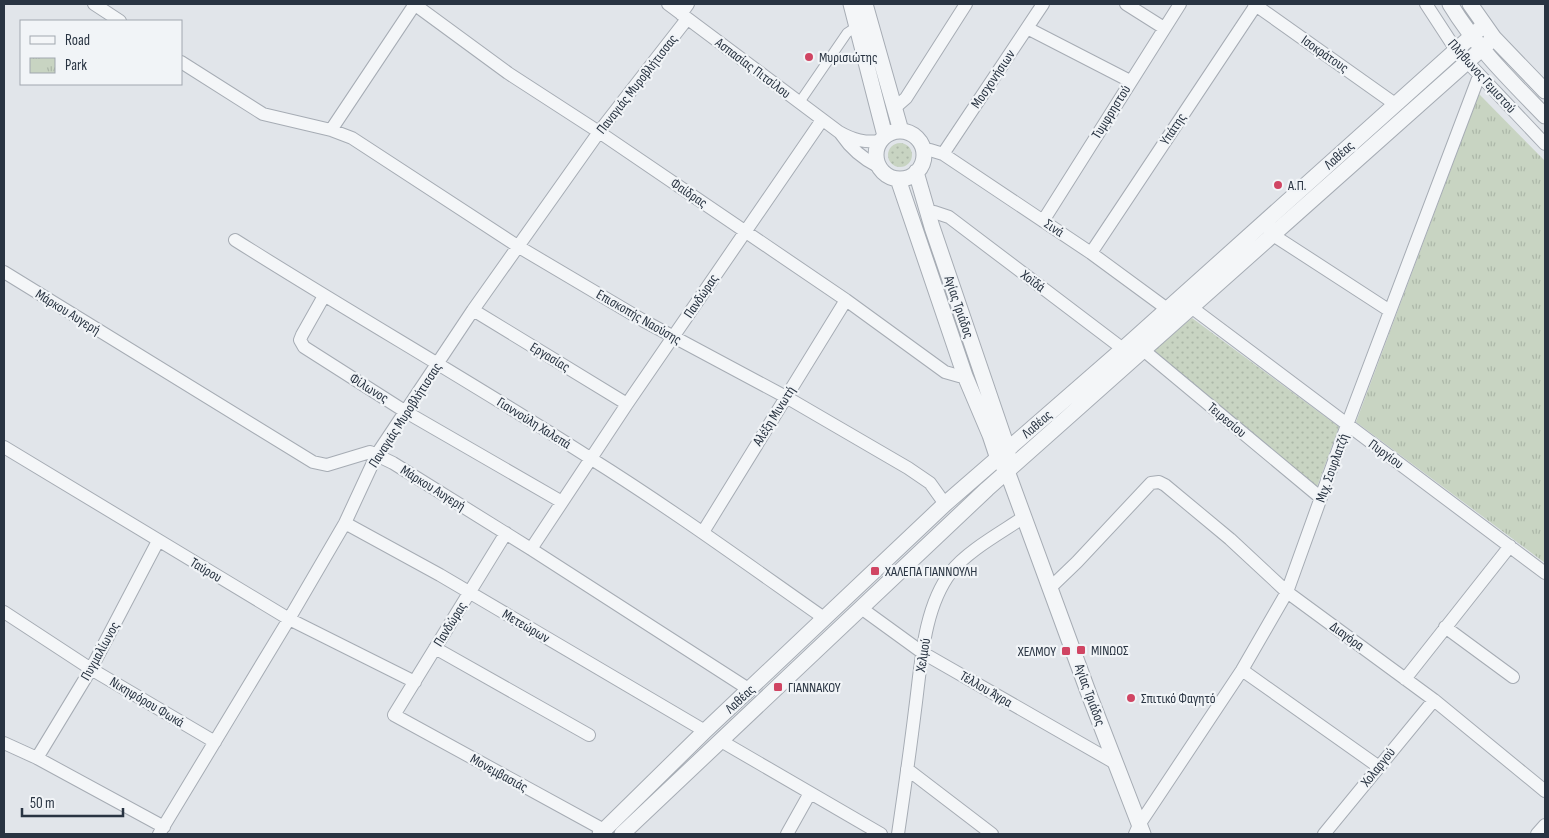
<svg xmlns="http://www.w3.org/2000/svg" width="1549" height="838" font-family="'Sofia Sans Condensed',sans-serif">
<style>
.grass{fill:url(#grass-dots)}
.park{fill:url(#park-tufts)}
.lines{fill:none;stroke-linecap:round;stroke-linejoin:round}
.pedestrian-casing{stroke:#a6acb4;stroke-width:11}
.minor-casing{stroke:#a6acb4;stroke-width:14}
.tertiary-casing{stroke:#a6acb4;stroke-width:17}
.pedestrian{stroke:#f4f6f8;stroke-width:9}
.minor{stroke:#f4f6f8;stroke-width:12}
.tertiary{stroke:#f4f6f8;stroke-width:15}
.poi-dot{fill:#d04563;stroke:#f1f4f7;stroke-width:2}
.labels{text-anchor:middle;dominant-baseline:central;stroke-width:4.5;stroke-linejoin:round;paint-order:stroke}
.street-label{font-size:14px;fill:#293442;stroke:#f1f4f7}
.poi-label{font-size:14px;fill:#293442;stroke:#f1f4f7;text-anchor:start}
</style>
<defs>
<pattern id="grass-dots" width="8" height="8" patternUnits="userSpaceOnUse" patternTransform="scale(1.25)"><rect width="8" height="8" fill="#c8d4c2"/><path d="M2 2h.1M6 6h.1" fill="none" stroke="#acb7a8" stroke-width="1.8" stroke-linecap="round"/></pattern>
<pattern id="park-tufts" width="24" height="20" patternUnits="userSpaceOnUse" patternTransform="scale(1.25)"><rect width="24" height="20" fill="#c8d4c2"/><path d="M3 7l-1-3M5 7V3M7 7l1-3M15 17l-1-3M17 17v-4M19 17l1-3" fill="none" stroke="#acb7a8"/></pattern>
</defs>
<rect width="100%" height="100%" fill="#e1e5ea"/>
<path class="grass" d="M888 155a12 12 0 1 1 24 0a12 12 0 1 1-24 0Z
M1192 318 1339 427 1317 487 1153 351Z"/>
<path class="park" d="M1479 94 1545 161V563L1356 422Z"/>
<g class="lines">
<g class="pedestrian-casing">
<path id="pedestrian" d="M799 103 847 33 856 27"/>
</g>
<g class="minor-casing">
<path id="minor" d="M94 4 120 21
M414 4 508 73 599 132 846 300 945 372 959 376H965
M668 4 839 132C853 140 865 143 881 141
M1126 4 1164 28
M1254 4 1395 104
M1426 4 1456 50 1545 144
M681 14 688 4
M1027 28 1130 81
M181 62 263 114 331 130 352 138 519 247 644 321 786 397 908 468 930 483 945 504
M894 107 898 105 906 98 966 4
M331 130 415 4
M841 134C851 149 863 159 879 167
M923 151 930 150 943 154 1091 253 1174 314
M943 154 1043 4
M928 213 934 212 949 217 1131 355
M1043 221 1180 4
M1268 228 1273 235 1390 311
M235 240C352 314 473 383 590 458 670 508 747 564 824 618
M1091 253 1256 5
M4 272 313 462 327 465 370 452 393 463 531 549 750 690
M324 296 302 335 300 340 304 347 406 412 562 502
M1183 301 1545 573
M473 310 627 404
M1136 344 1321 498
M4 447 289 619 415 682
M345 523 440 575 705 731
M703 532 846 300
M506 533 394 715 604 830
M531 549 627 404 822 120
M1051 587 1077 562 1151 483 1159 482 1165 485 1230 539 1287 592 1434 700 1545 791
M861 608 923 653 1115 763
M4 612 91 669 215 742
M1445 627 1513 677
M435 648 589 735
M1242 670 1379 767
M1405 679 1510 546
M721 741 881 834
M4 743 37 758 164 827
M37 758 91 669 158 541
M907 769 992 834
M159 834 289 619 345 523 377 454 473 310 599 132 687 19
M787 834 810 793
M898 834C904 793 910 751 915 710 921 666 923 608 951 572 967 551 1002 532 1024 517
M1135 834 1139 825 1242 670 1287 592 1347 425 1479 76
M1324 834 1434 700
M1537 834 1545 825"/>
</g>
<g class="tertiary-casing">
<path id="tertiary" d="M851 4 885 136
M865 4 901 131
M1450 4C1476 47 1510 80 1545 116
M1470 4 1494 38 1545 91
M876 155a24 24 0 1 1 48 0a24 24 0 1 1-48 0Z
M916 172 932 227 1008 450V457
M898 179 965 376 990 435 998 459 1007 471 1090 697 1143 834
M600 834 705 731 945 504 1123 349 1484 25
M622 834 987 489 1494 38"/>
</g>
<use href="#pedestrian" class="pedestrian"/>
<use href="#minor" class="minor"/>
<use href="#tertiary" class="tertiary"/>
</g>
<g class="poi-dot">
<circle cx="809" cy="57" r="5"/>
<circle cx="1278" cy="185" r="5"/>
<rect x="870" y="566" width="10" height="10" rx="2.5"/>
<rect x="1076" y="645" width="10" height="10" rx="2.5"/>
<rect x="1061" y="646" width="10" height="10" rx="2.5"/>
<rect x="773" y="682" width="10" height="10" rx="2.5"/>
<circle cx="1131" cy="698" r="5"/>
</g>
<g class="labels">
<g class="street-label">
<text transform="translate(1325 54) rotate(35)">Ισοκράτους</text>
<text transform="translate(753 68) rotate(37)">Ασπασίας Πιτσίλου</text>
<text transform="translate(1482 76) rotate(48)">Πλήθωνος Γεμιστού</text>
<text transform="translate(993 79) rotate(-56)">Μοσχονήσιων</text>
<text transform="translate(637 84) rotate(-52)">Παναγιάς Μυροβλήτισσας</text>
<text transform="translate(1111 112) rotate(-58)">Τυμφρηστού</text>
<text transform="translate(1173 129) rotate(-56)">Υπάτης</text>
<text transform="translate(1339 155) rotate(-42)">Λαθέας</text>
<text transform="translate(689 193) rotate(34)">Φαίδρας</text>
<text transform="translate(1054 228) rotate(34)">Σινά</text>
<text transform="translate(1033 281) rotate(37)">Χοϊδά</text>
<text transform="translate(701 296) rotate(-56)">Πανδώρας</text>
<text transform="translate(959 307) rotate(71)">Αγίας Τριάδος</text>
<text transform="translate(68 312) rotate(32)">Μάρκου Αυγερή</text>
<text transform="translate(639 317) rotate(30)">Επισκοπής Ναούσης</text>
<text transform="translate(550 357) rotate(31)">Εργασίας</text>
<text transform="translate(369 388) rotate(32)">Φίλωνος</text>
<text transform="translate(405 415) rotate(-57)">Παναγιάς Μυροβλήτισσας</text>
<text transform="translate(774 416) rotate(-58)">Αλέξη Μινωτή</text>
<text transform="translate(1227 420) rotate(40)">Τειρεσίου</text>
<text transform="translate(534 423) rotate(32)">Γιαννούλη Χαλεπά</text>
<text transform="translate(1037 424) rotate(-41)">Λαθέας</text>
<text transform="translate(1386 454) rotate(36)">Πυργίου</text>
<text transform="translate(1332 468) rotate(-70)">Μιχ. Σουρλατζή</text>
<text transform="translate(433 488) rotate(32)">Μάρκου Αυγερή</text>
<text transform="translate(206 570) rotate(31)">Ταύρου</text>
<text transform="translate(450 624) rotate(-58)">Πανδώρας</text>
<text transform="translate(526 626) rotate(30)">Μετεώρων</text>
<text transform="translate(1347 636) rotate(36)">Διαγόρα</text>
<text transform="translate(100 651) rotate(-61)">Πυγμαλίωνος</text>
<text transform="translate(923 655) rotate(-81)">Χελμού</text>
<text transform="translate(986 689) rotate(30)">Τέλλου Άγρα</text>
<text transform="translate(1090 695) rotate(70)">Αγίας Τριάδος</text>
<text transform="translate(740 699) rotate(-43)">Λαθέας</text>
<text transform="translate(147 702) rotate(31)">Νικηφόρου Φωκά</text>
<text transform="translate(1378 767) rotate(-51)">Χολαργού</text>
<text transform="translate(499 773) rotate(29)">Μονεμβασιάς</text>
</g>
<g class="poi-label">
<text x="819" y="57">Μυρισιώτης</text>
<text x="1288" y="185">Α.Π.</text>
<text x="885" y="571">ΧΑΛΕΠΑ ΓΙΑΝΝΟΥΛΗ</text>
<text x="1091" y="650">ΜΙΝΩΟΣ</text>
<text x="1056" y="651" text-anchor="end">ΧΕΛΜΟΥ</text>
<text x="788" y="687">ΓΙΑΝΝΑΚΟΥ</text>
<text x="1141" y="698">Σπιτικό Φαγητό</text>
</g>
</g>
<rect width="1549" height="838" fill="none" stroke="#293442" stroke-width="10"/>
<rect x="20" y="20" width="162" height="65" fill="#f1f4f7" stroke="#a1a7af"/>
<rect x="30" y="36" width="25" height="8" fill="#f4f6f8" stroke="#a1a7af"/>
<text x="65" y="45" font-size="15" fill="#293442">Road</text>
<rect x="30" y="58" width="25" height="15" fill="url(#park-tufts)" stroke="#a1a7af"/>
<text x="65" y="70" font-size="15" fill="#293442">Park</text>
<path d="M22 808v8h101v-8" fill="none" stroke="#293442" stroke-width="2.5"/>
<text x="30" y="808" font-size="15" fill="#293442" stroke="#f1f4f7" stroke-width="4" paint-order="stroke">50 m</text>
</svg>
